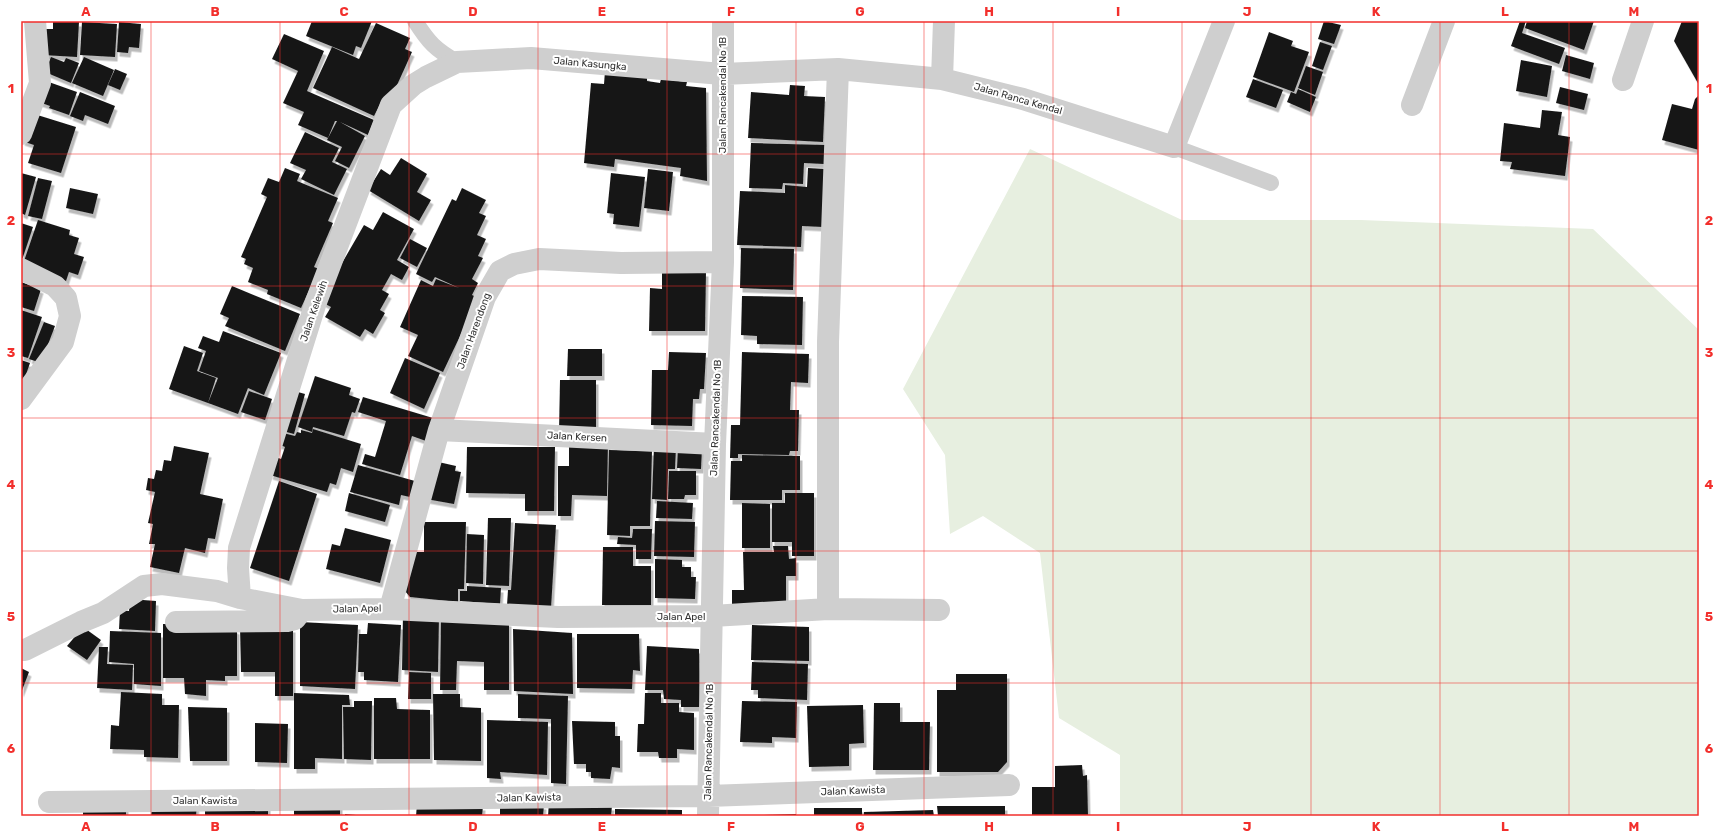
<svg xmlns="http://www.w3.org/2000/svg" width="1720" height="837" font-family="Rubik,sans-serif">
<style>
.green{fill:#e7efe0}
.building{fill:#191919;filter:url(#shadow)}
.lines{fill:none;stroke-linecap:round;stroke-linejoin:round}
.service{stroke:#cfcfcf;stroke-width:16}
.minor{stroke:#cfcfcf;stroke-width:22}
.grid{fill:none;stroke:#f22f2c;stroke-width:1;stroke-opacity:0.55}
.labels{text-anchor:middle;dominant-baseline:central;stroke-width:4;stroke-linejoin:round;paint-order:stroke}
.street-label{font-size:10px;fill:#323232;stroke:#fff}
.neatline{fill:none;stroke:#f22f2c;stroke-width:1.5}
.grid-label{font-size:13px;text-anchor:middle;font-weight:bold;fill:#f22f2c}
</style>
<defs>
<filter id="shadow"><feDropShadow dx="2.5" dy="4.5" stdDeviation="0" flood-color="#0004"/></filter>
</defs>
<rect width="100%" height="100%" fill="#fff"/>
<path class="green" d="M1030 149 1182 220H1361L1593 229 1699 330V816H1120V755L1059 718 1040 553 983 516 950 534 945 455 903 389Z"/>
<path class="building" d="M53 21 79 22 77 57 43 55 44 29H53Z
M312 21H372L361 48 356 46 353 55 306 36Z
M1324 21 1341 25 1334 44 1318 39Z
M1520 21H1526L1522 33 1565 48 1559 64 1511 46Z
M1527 21H1594L1584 50 1525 28Z
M1682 21H1699V85L1674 41Z
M82 22 117 24 115 57 80 55Z
M119 22 141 24 139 48 129 47 128 53 117 52Z
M376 23 410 38 405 49 412 52 388 105 381 102 374 116 313 88 332 47 359 59Z
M1269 32 1293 41 1291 46 1309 52 1294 92 1253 77Z
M284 34 324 51 307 91 374 120 368 135 340 122 365 136 349 168 335 161 342 147 327 140 337 121H335L328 138 298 125 304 112 283 103 298 71 272 59Z
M1320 42 1332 46 1323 70 1312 66Z
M1566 55 1594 63 1590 79 1562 71Z
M51 57 64 62 66 58 79 63 71 83 45 72Z
M84 57 114 70 103 96 72 83Z
M1521 60 1552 66 1547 97 1516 91Z
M1306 66 1323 72 1315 95 1298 88Z
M115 69 127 74 120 90 108 85Z
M605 71 647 76V81L660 83 661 79 687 82 686 86 706 88 707 181 680 176 681 168 615 159 614 167 584 163 591 83 604 84Z
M1253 79 1283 90 1276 108 1246 97Z
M46 81 77 92 69 115 49 108 50 106 39 102Z
M790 85 805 86 804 96 825 97 823 142 748 138 751 92 789 95Z
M1560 87 1588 94 1584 110 1556 103Z
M1298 89 1316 97 1310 112 1287 102 1291 92 1296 94Z
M80 92 115 106 108 124 85 115 83 121 70 116Z
M1699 95V150L1662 140 1672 104 1692 109 1695 99Z
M1542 110 1562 112 1558 135 1570 137 1565 176 1510 169 1512 162 1500 161 1504 123 1540 128Z
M31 113 76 127 61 173 28 163 34 145 22 141Z
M305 132 339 148 332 162 347 169 334 195 301 179 306 170 290 163Z
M751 143 825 145 824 164 804 163 803 184 783 183 782 189 749 188Z
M401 158 427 174 417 192 431 200 419 221 368 190 381 169 390 175Z
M285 168 300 174 297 181 338 198 328 221 333 223 314 267 324 271 311 286 301 308 267 294 268 290 248 282 253 268 244 264 246 259 241 257 267 197 261 194 268 178 279 182Z
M808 168 825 169 823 227 802 226 801 247 737 245 740 191 785 193V185L807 187Z
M648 169 673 172 669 211 644 208Z
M21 173 36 177 25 215 21 213Z
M611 173 645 177 639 227 613 224 614 214 607 213Z
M38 178 52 181 42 219 28 216Z
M70 188 98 194 93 214 66 208Z
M462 188 486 200 479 213 486 216 477 235 486 239 478 256 483 258 472 279 478 283 472 295 478 298 443 372 408 356 418 335 400 327 421 280 433 286 436 279 459 288 435 277 432 282 416 274 452 199 456 201Z
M383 212 414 229 397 260 409 267 402 280 391 274 382 290 389 294 380 310 385 313 373 334 365 329 360 337 325 317 331 307 320 301 364 225 373 230Z
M38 220 70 230 69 235 79 238 74 254 84 257 78 275 69 272 66 281 22 267Z
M21 223 33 227 21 263Z
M410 239 427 248 417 267 400 258Z
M741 248 794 249 793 290 740 288Z
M662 271 706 272 705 331H649L650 288 662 289Z
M21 282 41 289 34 311 21 307Z
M232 286 300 314 285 351 225 326 229 318 220 314Z
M742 296 803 297 802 345 757 344V336L741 335Z
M21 310 42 317 28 358 21 356Z
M44 322 55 326 41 363 29 359Z
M223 331 281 353 264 395 248 388 238 414 208 403 218 378 199 371 206 351 198 348 203 336 219 342Z
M184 346 203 353 197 371 216 378 208 403 169 389Z
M568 349H602V376H567Z
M669 352 706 353 704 389H700L699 399H693L692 426 651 425 652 370H668Z
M742 352 809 354 808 383 791 382 790 410H799L798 451H790L789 455 738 454V458H730L731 425H740Z
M405 358 440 373 424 409 390 393Z
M21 360 30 363 21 389Z
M315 376 351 388 349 395 360 399 355 413 352 412 344 436 313 427 312 432 298 427Z
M560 380H596V431H559Z
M291 390 305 394 294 434 279 430Z
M249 391 272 399 265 420 241 412Z
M363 397 433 418 426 441 412 436 400 475 362 464 365 454 375 457 386 421 358 412Z
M313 429 361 444 353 472 341 468 336 485 330 483 327 492 270 475 276 457 281 459 285 447 276 443 279 432 295 436 297 432 301 433V430L312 433Z
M569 442H608L607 496 572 495 571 516H558V466H569Z
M174 446 209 453 200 494 223 499 215 539 208 538 205 553 185 548 179 573 150 567 155 544H149L153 524 148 523 155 492 146 490 148 478 154 479 156 470 162 471 164 460 171 461Z
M654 446 676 447 675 469H668L667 500 652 499Z
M467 447H555L554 511H525V494L466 493Z
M678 447 702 448 701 469 677 468Z
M609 450 652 451 650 526H630V536L607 535Z
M742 455 800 456V490H782V500H730L731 461H742Z
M434 461 456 466 455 471 461 472 454 504 426 499Z
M358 465 415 481 410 497 401 495 399 505 350 492Z
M669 471H696V495H685L684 499H668Z
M279 481 317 494 289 581 250 568Z
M349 493 390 505 385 522 345 511Z
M785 493H814V556H792V542H772V503H785Z
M657 501 693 503 692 519 656 518Z
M742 503 770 504V548H742Z
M488 518H511L509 586 486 585Z
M655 521 695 522 694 557 654 556Z
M424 522H466L464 589H458V602L410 597 405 591 413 552H424Z
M515 523 556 525 551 608 507 605 508 590H511Z
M345 528 391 540 380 583 326 569 332 544 340 546Z
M633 529H652L651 559H636V545L617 544 618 537 632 538Z
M467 534 484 535 483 584 466 583Z
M773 546H788L789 559 796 558V576H786V606L732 612V590H744L743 552H774Z
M603 547H633V566H651V605H602Z
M655 559 682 560V567H691V577H696L695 599 655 598Z
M467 586 501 588 500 604 460 601V591H467Z
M130 599 156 601 155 631 119 629 120 610 129 611Z
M403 615 439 616 438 672 402 670Z
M441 618 509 622V690H484V662L457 661 456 690H440Z
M300 622 358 625 355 689 300 686Z
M368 623 401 625 398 682 364 680V672H358L359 634H367Z
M163 624 225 625 237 630V676H225V681L206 680V696L185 694 184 678H163Z
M752 625 809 627V661L751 660Z
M83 627 101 640 87 660 67 646Z
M240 627 293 628V696H275V672H241Z
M513 629 572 633 573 694 514 691Z
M110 631 161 633V686L134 684V664L109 662Z
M577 634H639L640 671 633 670 632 689 577 688Z
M647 646 699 649 700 707H681V700L664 699 663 690H645Z
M99 647H108L107 664 133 665 132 690 97 688Z
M752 662 808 664 807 700 758 698V690H751Z
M21 668 29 672 21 693Z
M409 672 431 673V699H408Z
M956 674H1007V762L998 772H937V690H956Z
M121 692 162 694V705H179L178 758 144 757V750L110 749 111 725 119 726Z
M294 693 349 695 350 705H342V759L315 758V769H294Z
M645 693H661V703H679V712L694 713V750L677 749V758H659L658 752H637L638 724H644Z
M433 694H460V707L481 708V761L434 760Z
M518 694 568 696 566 784 551 783V719L518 718Z
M374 698H396L397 709 430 710V759H374Z
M354 701H372L371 760 344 759 343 707H354Z
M742 701 797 702 796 738 772 737V743L740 742Z
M874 703H900V722H930L929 770H873Z
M863 705 864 743 849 744V766L809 767 807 706Z
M188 707 227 708V761H190Z
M487 720 548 722 547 775 500 772 501 779 487 778Z
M572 721 615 722V736H620V768L612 767 610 779 591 778V772H586V764H574Z
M255 723 288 724 287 763 255 762Z
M1082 765 1083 776 1087 775 1088 816H1032V787H1055V766Z
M268 802V816H205V807Z
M294 802H340V816H294Z
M549 802 612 806 611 816H548Z
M126 803V816H83V807Z
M197 803 196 816H151L152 808Z
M500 803 544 805 543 816H500Z
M417 804 483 806 482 816H416Z
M937 806H1005V816H938Z
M814 808H862V816H814Z
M615 809 682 810V816H615Z
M933 810 934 816H864V812Z
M345 814 356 815V816H345Z
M796 814V816H764V815Z"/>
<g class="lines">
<path class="service" d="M415 21C429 43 435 49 457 62
M1174 147 1271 183"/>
<path class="minor" d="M942 79 944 21
M1623 80 1643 21
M1412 105 1444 21
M21 134 40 83 35 21
M21 269 55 286 66 298 70 316 63 342 21 399
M439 430 715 444
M240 598 238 568 239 548 316 302 391 105 413 85 426 77 457 62 531 58 722 74 838 69 942 79 1023 99 1174 147 1224 21
M390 609 439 430 485 297 500 271 514 264 539 259 621 263 723 262
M828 609V342L838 69
M176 622 287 621 295 619 302 610
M21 650H25L81 622 103 613 144 586 162 584 217 591 240 598 302 610 390 609 558 617 712 616 828 609 939 610
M49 802 708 796 1009 785
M708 816 715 444 723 262V21"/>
</g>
<path class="grid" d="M151 21V816M280 21V816M409 21V816M538 21V816M667 21V816M796 21V816M924 21V816M1053 21V816M1182 21V816M1311 21V816M1440 21V816M1569 21V816M21 154H1699M21 286H1699M21 418H1699M21 551H1699M21 683H1699"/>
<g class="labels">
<g class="street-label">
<text transform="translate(590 64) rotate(5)">Jalan Kasungka</text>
<text transform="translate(723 95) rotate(-90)">Jalan Rancakendal No 1B</text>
<text transform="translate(1018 99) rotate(16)">Jalan Ranca Kendal</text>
<text transform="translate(314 311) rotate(-71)">Jalan Kelewih</text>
<text transform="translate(474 331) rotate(-70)">Jalan Harendong</text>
<text transform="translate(716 418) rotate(-88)">Jalan Rancakendal No 1B</text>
<text transform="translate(577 437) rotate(3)">Jalan Kersen</text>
<text transform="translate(357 609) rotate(-1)">Jalan Apel</text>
<text x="681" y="617">Jalan Apel</text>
<text transform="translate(709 742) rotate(-89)">Jalan Rancakendal No 1B</text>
<text transform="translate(853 791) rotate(-2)">Jalan Kawista</text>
<text transform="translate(529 798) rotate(-1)">Jalan Kawista</text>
<text x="205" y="801">Jalan Kawista</text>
</g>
</g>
<rect width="1720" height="837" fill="none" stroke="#ffffff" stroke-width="44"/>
<rect x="22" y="22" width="1676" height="793" class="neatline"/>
<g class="grid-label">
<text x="86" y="16">A</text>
<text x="215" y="16">B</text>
<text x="344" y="16">C</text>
<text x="473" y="16">D</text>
<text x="602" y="16">E</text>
<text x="731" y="16">F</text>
<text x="860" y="16">G</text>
<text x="989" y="16">H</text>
<text x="1118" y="16">I</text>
<text x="1247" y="16">J</text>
<text x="1376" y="16">K</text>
<text x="1505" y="16">L</text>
<text x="1634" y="16">M</text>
<text x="11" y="93">1</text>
<text x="1709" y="93">1</text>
<text x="11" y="225">2</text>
<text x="1709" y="225">2</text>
<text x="11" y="357">3</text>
<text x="1709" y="357">3</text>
<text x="11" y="489">4</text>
<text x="1709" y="489">4</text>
<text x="11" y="621">5</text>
<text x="1709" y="621">5</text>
<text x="11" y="753">6</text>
<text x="1709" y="753">6</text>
<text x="86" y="831">A</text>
<text x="215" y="831">B</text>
<text x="344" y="831">C</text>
<text x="473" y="831">D</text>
<text x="602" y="831">E</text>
<text x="731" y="831">F</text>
<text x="860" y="831">G</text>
<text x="989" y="831">H</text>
<text x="1118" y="831">I</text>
<text x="1247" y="831">J</text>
<text x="1376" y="831">K</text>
<text x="1505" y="831">L</text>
<text x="1634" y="831">M</text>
</g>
</svg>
